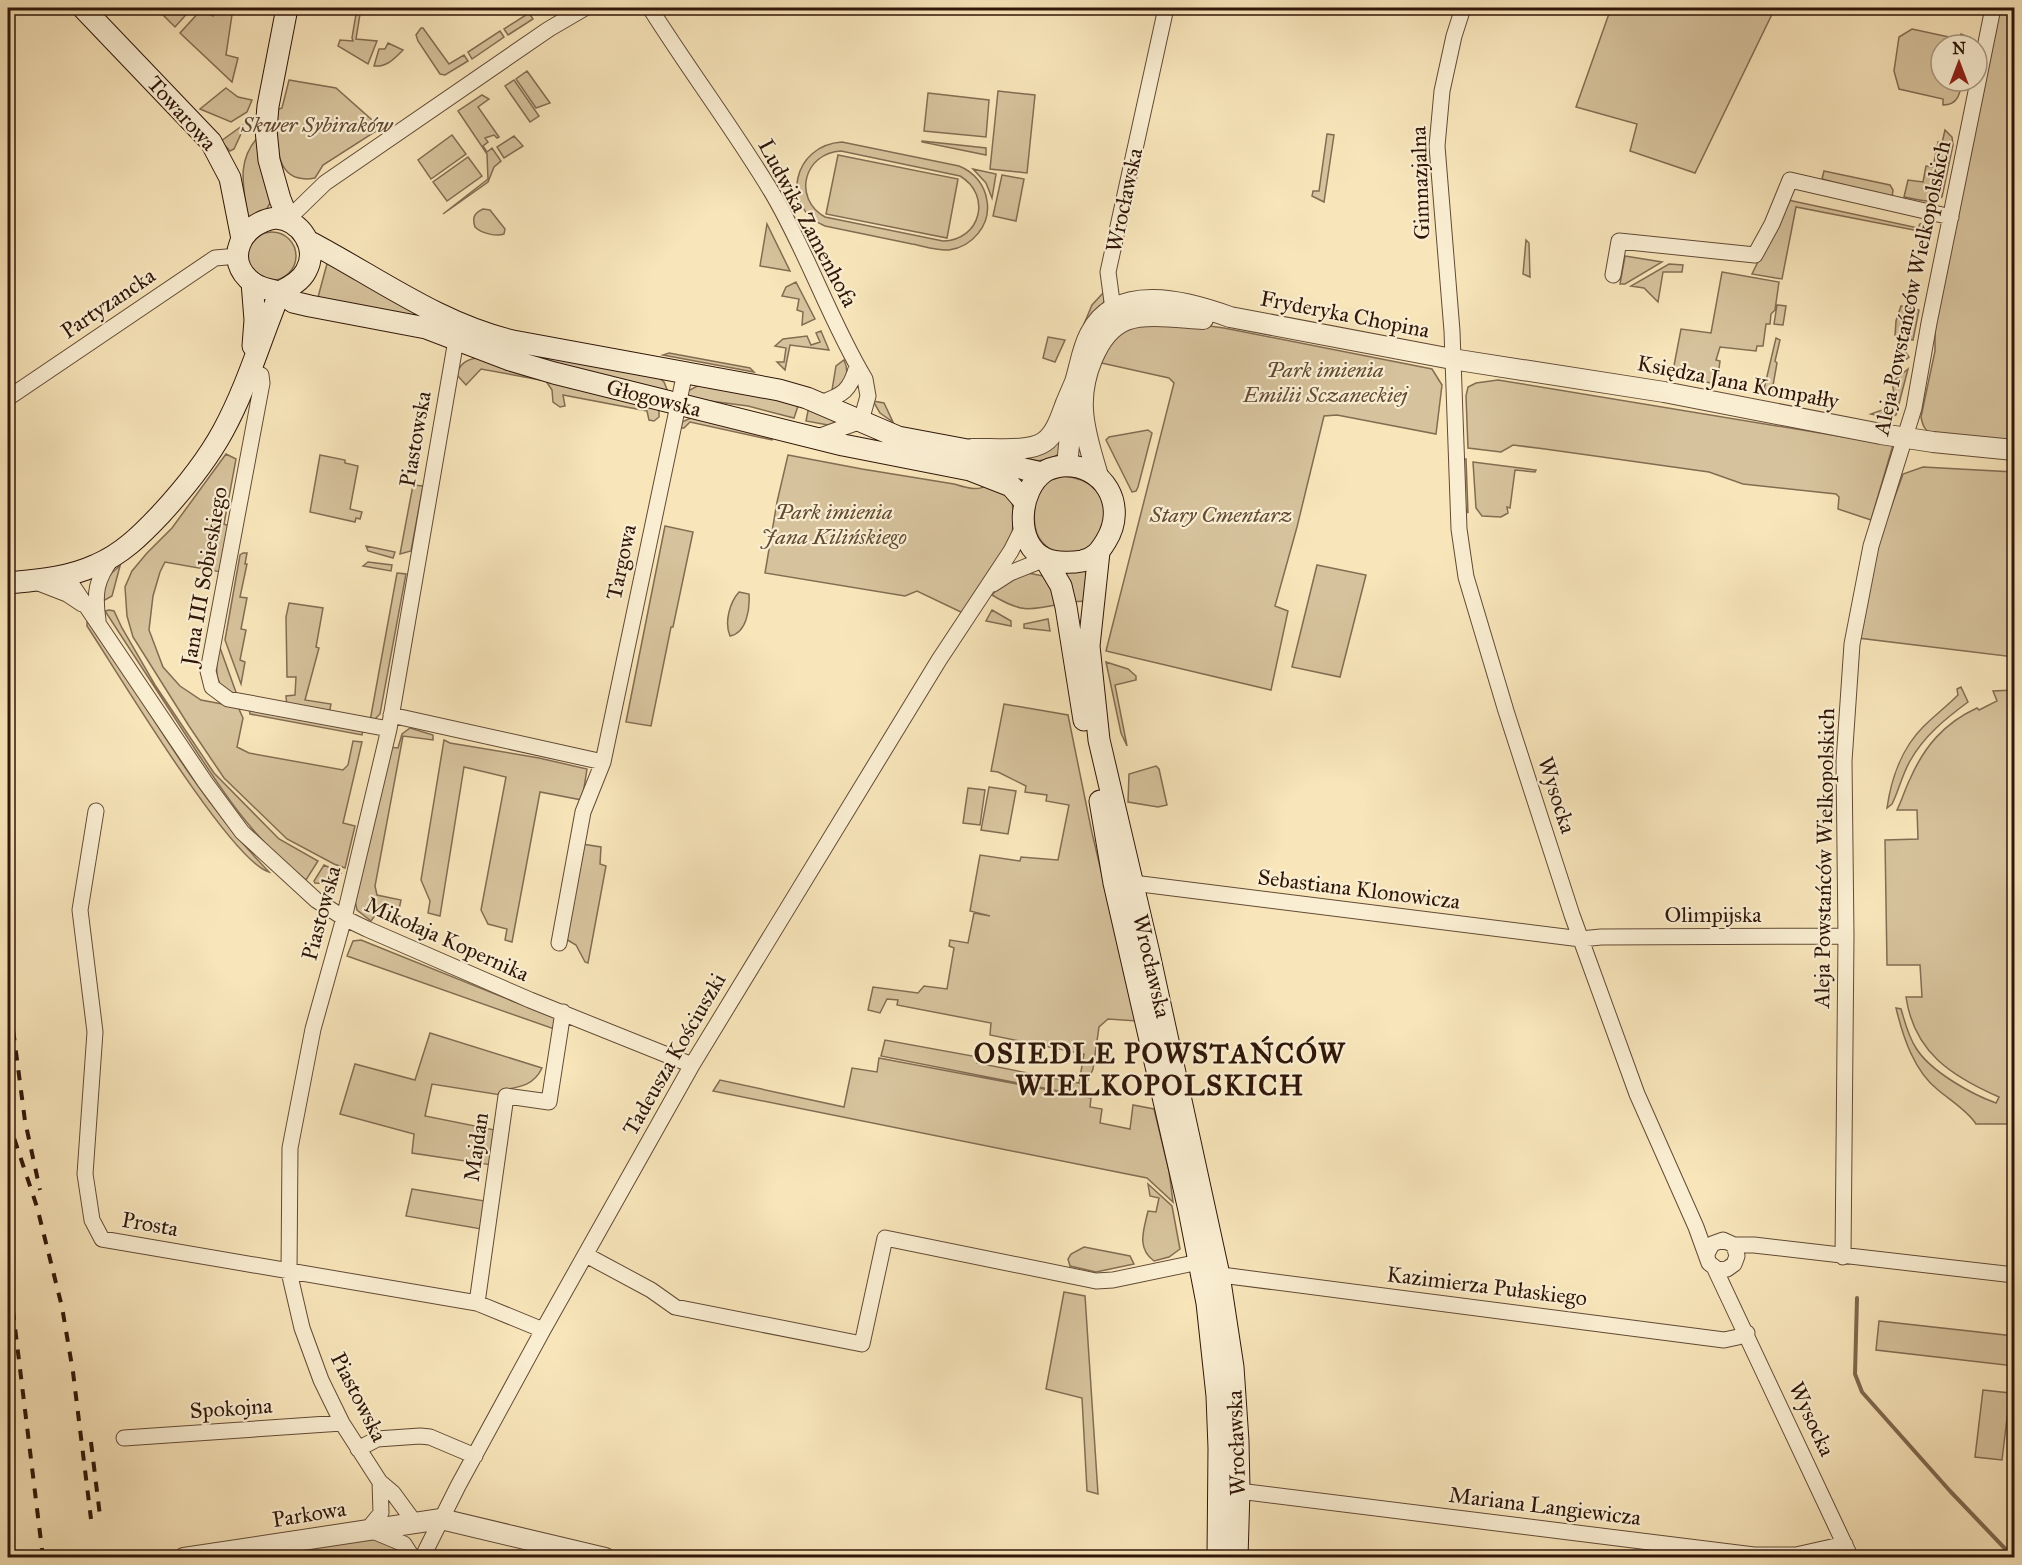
<svg xmlns="http://www.w3.org/2000/svg" width="2022" height="1565" font-family="'IM FELL Great Primer',serif">
<style>
.green{fill:#d6c29c;stroke:#836c52;stroke-width:1.5;fill-rule:evenodd}
.lines{fill:none;stroke-linecap:round;stroke-linejoin:round}
.stream{stroke:#7f684f;stroke-width:4}
.minor-casing{stroke:#624a35;stroke-width:17}
.tertiary-casing{stroke:#624a35;stroke-width:22}
.secondary-casing{stroke:#301609;stroke-width:23}
.minor{stroke:#faeed2;stroke-width:15}
.tertiary{stroke:#faeed2;stroke-width:20}
.secondary{stroke:#faeed2;stroke-width:21}
.rail{stroke:#301609;stroke-width:4;stroke-dasharray:10 10;stroke-linecap:butt}
.labels{text-anchor:middle;dominant-baseline:central;stroke-width:4.5;stroke-linejoin:round;paint-order:stroke}
.street-label{font-size:22px;fill:#301609;stroke:#faeed2}
.park-label{font-size:22px;font-style:italic;fill:#624a35;stroke:#faeed2}
.district-label{font-size:28px;font-weight:bold;letter-spacing:1.5px;fill:#301609;stroke:#faeed2}
</style>
<rect width="100%" height="100%" fill="#f8e5ba"/>
<filter id="stains"><feTurbulence type="fractalNoise" baseFrequency=".00333" numOctaves="4"/><feColorMatrix values="0 0 0 0 .2 0 0 0 0 .09 0 0 0 0 .02 0 0 0 .5 -.17"/></filter>
<radialGradient id="worn" r=".72"><stop offset=".6" stop-color="#630" stop-opacity="0"/><stop offset="1" stop-color="#630" stop-opacity=".3"/></radialGradient>
<path class="green" d="M156 8H192L175 27Z
M217 8H233L226 55 238 58 232 82 180 33 201 10 213 16Z
M357 8H361L356 39 377 41 368 64 338 46 340 40 353 41 352 38Z
M1611 8H1775L1695 173 1630 151 1637 124 1576 107Z
M2000 8H2014V443L1934 434C1925 431 1923 427 1921 417L1935 351V324Z
M529 13 533 19 508 35 504 29Z
M421 28H423L449 64 464 55 468 61 445 75 440 74 418 41 416 35Z
M1912 29 1958 39 1961 34 1966 36 1969 41V45H1941V81H1962C1960 94 1958 105 1943 105V99L1899 89 1894 71 1899 37Z
M500 31 504 37 472 59 468 52Z
M388 43 403 50C394 59 387 67 374 66L379 49H385Z
M527 71 550 103 536 108 516 79Z
M289 80 336 88 381 128 323 165 315 178C272 186 277 139 276 110L282 108Z
M514 80 539 116 530 122 505 86Z
M226 88 238 97 252 100 247 112 231 122 200 109Z
M998 91 1035 95 1027 173 990 169Z
M928 93 989 100 986 137 924 131Z
M482 95 489 99 478 107 499 137 497 138 494 135 485 138 488 142 483 146 487 152 492 148 501 161 494 167 488 182 443 214 488 179 487 154 458 111Z
M246 123 234 149 230 151 221 141Z
M1945 130 1952 137 1953 145 1942 197C1932 205 1916 199 1904 197L1908 180 1923 182 1926 166 1933 167 1938 142 1942 143Z
M1327 134 1334 135 1324 202 1312 196 1313 191H1319Z
M452 135 466 154 431 179 418 160Z
M259 136 272 200 266 210 248 219C244 189 235 161 259 136Z
M514 136 523 146 504 158 497 147Z
M922 141 986 148V155L922 142Z
M842 142 959 166C974 172 985 185 987 201 991 225 972 247 949 250 937 251 923 246 912 244 883 238 854 232 825 226 779 207 793 145 842 142ZM841 151 960 176C992 195 981 240 943 241L825 217C792 198 804 153 841 151Z
M838 155 958 179 947 238 826 214Z
M468 157 482 176 447 201 433 182Z
M973 169 996 174 992 198 986 183Z
M1824 171 1890 185 1893 190 1892 198 1822 179Z
M1002 175 1024 179 1016 221 993 216Z
M1788 200 1918 228 1920 224 1926 223 1931 228 1929 233 1796 207 1782 279 1752 274Z
M483 209 490 210 505 229 504 234C496 237 481 233 475 227 472 218 474 213 483 209Z
M767 224 790 271 760 266Z
M248 256a24 24 0 1 1 48 0a24 24 0 1 1-48 0Z
M1526 240 1529 243 1530 277 1523 274Z
M1625 256 1662 262 1625 284H1620Z
M328 260 437 321 317 301Z
M1669 264 1683 265 1682 272H1663L1658 302 1644 288 1631 286Z
M1722 272 1779 282 1775 310 1771 314 1770 324H1766L1763 346H1757L1756 351 1720 347 1716 360 1720 361 1717 384 1672 376 1681 329 1711 333Z
M796 282 815 319 802 325 803 312 797 310 799 299 782 296 786 287Z
M1104 292V302L1085 325 1084 324 1092 305Z
M1777 305 1786 306 1783 325 1774 324Z
M1901 306 1919 310 1913 340 1895 336 1896 321Z
M1180 322 1224 328 1432 369 1442 385 1436 434 1337 415 1324 416 1297 527 1275 606 1288 611 1271 690 1106 651 1174 383 1169 378 1097 362 1119 328Z
M821 331 829 350 790 345 785 370 777 362H784L786 348 775 346 783 339 807 336 811 345 820 342 816 333Z
M1048 337 1065 340 1055 362 1043 358Z
M1776 338 1780 340 1775 361 1777 363 1772 391 1764 389Z
M494 344 657 376 664 382 668 392 508 353Z
M1895 351H1905L1909 357 1894 369Z
M669 353 750 368 754 372 663 355Z
M478 358 657 408 659 411V417L654 421 649 420 647 411 563 395 565 406 560 407 553 402 552 390 546 381 481 369 466 385 457 375C459 364 467 359 478 358Z
M844 360C850 373 846 385 832 390L836 366Z
M1908 369 1896 415 1890 418 1871 414 1896 405 1892 382Z
M1498 380 1893 445 1871 520 1838 509 1839 497 1836 494 1743 484 1709 472 1545 449 1513 445 1501 452 1468 448 1466 396 1468 387 1476 383Z
M701 384 799 403 794 418 748 406 687 398 688 391Z
M873 401 884 403 893 422 880 413Z
M809 406 842 420 828 425 806 421Z
M695 416 774 435 772 440 690 422 684 428H681L682 422Z
M1148 430 1152 433 1138 487 1136 491 1132 492 1106 440 1109 437Z
M1058 440 1065 441 1061 453C1043 464 1033 462 1015 454Z
M226 454 236 459 224 524 231 527 221 572 165 562 160 572 153 596 149 630 163 667 180 686 201 700 238 707 243 718 237 747 249 753 343 770 348 765 353 741 362 742 343 823 355 826 345 868 334 864 287 839 224 778 189 726 133 637 127 616 125 587 132 571 147 553 172 528Z
M320 455 345 460V463L358 466 350 509 362 512 360 519 356 518 355 522 310 512Z
M788 455 862 469 954 484C967 488 978 492 990 484L1008 496 1012 503 1014 512 1012 535 965 614 917 591 905 596 765 573 777 502Z
M1463 459H1466L1468 513 1465 508Z
M1473 462 1536 470 1535 472 1515 470 1510 508 1507 507 1508 513 1501 517 1482 516 1476 508Z
M1923 467 2014 472V657L1858 638 1877 546 1903 474Z
M1063 476C1089 478 1110 494 1104 523 1101 532 1095 541 1092 549 1085 551 1075 557 1069 556 1053 555 1037 542 1035 526 1033 517 1036 507 1034 498L1048 481Z
M413 485 423 486 411 551 400 554Z
M665 526 693 532 673 627H671L651 726 626 722Z
M366 546 395 552 393 558 368 551Z
M243 553H247L245 564H247L240 597 247 598 241 629 246 630 240 660 245 662 241 684 225 640 240 555Z
M368 562 392 565 391 571 363 566Z
M1090 565 1086 601 1070 602 1058 566Z
M1317 565 1366 575 1340 677 1292 667Z
M120 566 112 596 103 601C102 583 105 577 120 566Z
M397 573 406 574 380 714 373 721H370Z
M1028 573 1043 576 1060 604C1028 611 1020 612 992 595L1002 584Z
M739 592 749 594C750 608 747 633 730 636 724 622 730 602 739 592Z
M289 603 323 608 316 647 319 648 305 700 331 704 329 714 287 707 286 696 295 695 296 677H287L286 617Z
M109 610 114 611 122 628 155 685 214 773 279 839 318 861 306 880C249 836 219 786 180 726 155 688 130 649 105 611Z
M992 610 1011 621V626L986 621Z
M1048 619 1050 631 1024 628V624Z
M91 620C146 706 197 798 269 872 230 861 115 668 87 626V622Z
M219 645 237 695C211 689 216 665 219 645Z
M1106 662 1128 669 1136 676V680L1115 685 1127 746 1121 733Z
M1961 687 1968 702C1945 719 1924 736 1910 761 1902 775 1899 790 1892 804L1887 808C1891 779 1902 748 1923 727 1934 716 1947 706 1958 695L1957 689Z
M2014 690V1106H2011L2010 1124H1976C1968 1111 1950 1100 1938 1090 1914 1071 1903 1037 1896 1008L1901 1009C1905 1022 1908 1036 1916 1048 1930 1071 1971 1094 1996 1103L1999 1097C1951 1076 1914 1052 1906 997H1922L1920 965H1887L1885 840 1918 839 1917 810H1897C1902 800 1905 789 1910 779 1924 747 1944 723 1977 708L1979 710 1997 701 1993 691Z
M1004 704 1068 715 1092 833 1137 1021 1108 1019 1099 1027 1093 1069 1086 1084 1084 1096 881 1056 885 1040 978 1057 977 1063 1079 1083 1084 1054 990 1035 991 1023 897 1005 898 1000 887 999 880 1013 868 1010 873 987 918 993 924 986 947 989 954 948 949 946 950 940 968 943 974 913 990 916 970 911 980 855 1020 861 1021 857 1058 860 1069 805 1046 801 1047 795 1025 792 1026 786 998 772 991 771Z
M249 708 363 730 362 735 250 714Z
M410 728 433 735V740L403 736 375 886 377 895 401 900 396 923 376 914 371 921 357 910 355 901 388 747 398 748 402 734Z
M444 740 450 743 539 758 587 769 582 800 540 792 512 942 505 940 507 929 488 924 481 910 506 777 464 767 440 916 428 913 430 901 421 880Z
M1156 766 1159 769 1167 805 1158 807 1128 802 1129 774Z
M989 787 1016 791 1008 834 981 830Z
M968 788 985 790 980 825 963 823Z
M582 844 601 847 600 864 606 866 588 963 585 962 576 945 566 939Z
M324 865 341 873 338 879 329 884 315 883 314 881Z
M361 940 557 1019V1030L347 956 353 941Z
M430 1033 542 1068C534 1085 521 1087 503 1090L501 1095 432 1084 425 1116 495 1130 492 1165 412 1153 414 1134 340 1114 355 1064 415 1080Z
M879 1058 1091 1098 1090 1107 1102 1109 1100 1123 1130 1129 1133 1105 1154 1109 1169 1171 1173 1202 1147 1178 713 1091 720 1080 844 1107 852 1068 877 1072Z
M1148 1184 1172 1206 1180 1249 1169 1257 1154 1261C1136 1248 1144 1229 1148 1211L1156 1212 1159 1198 1150 1196Z
M412 1189 485 1201 481 1229 406 1216Z
M1084 1247 1130 1256 1134 1264 1096 1272 1070 1266 1068 1259 1071 1254Z
M1064 1292 1085 1296 1098 1494 1087 1491 1082 1398 1046 1389Z
M1879 1321 2014 1336V1366L1876 1350Z
M1983 1390 2010 1393 2002 1460 1975 1457Z
M382 1530 400 1546 401 1557 232 1558Z"/>
<g class="lines">
<path class="stream" d="M1857 1298 1855 1374 1862 1392 1950 1491 2014 1558"/>
<g class="minor-casing">
<path id="minor" d="M650 8C689 70 733 128 771 191 807 251 829 319 865 379L868 396 861 421 815 438
M1463 8 1454 36 1442 91 1437 146 1452 331 1459 529 1466 577 1506 711 1572 915 1637 1094 1696 1227 1709 1263 1718 1270 1727 1269 1734 1264 1737 1256 1734 1245 1723 1240 1712 1244 1707 1254
M288 219 325 183 549 29 585 8
M1613 275 1619 241 1755 255 1772 224 1790 180 1951 217
M1113 309 1108 272 1166 8
M250 369 261 375 262 383 208 671 212 687 228 699 389 729
M8 398 215 258 238 256
M820 403C843 395 850 391 857 366
M66 576 205 782 242 832 316 900 344 918 367 929 530 1000 692 1065
M36 582 67 594 82 604
M993 584 1010 573 1045 559
M98 620C94 593 96 580 112 558
M391 715 603 762
M96 811 80 910 95 1032 85 1174 92 1220 102 1239 477 1303 543 1330
M1133 883 1581 939 1601 937 1846 936
M559 943 583 812 603 762 685 372
M1734 1245H1754L2014 1275
M586 1255 651 1290 675 1307 862 1344 885 1238 1096 1281 1113 1280 1199 1262 1219 1275 1229 1276 1724 1340 1738 1337 1747 1333
M1843 1257 1846 936 1844 761 1852 644 1871 546 1914 408 1929 323 1993 8
M1715 1269 1851 1558
M477 1303 506 1096 549 1102 563 1012
M124 1438 342 1423
M358 1449 377 1439 420 1436 430 1437 475 1456
M380 1482 381 1513 368 1529 404 1544 413 1558
M1231 1490 1754 1555H1796L1845 1544
M415 1523 393 1493 380 1482 342 1423 321 1380 302 1328 289 1272 290 1148 313 1029 344 918 389 729 456 340
M422 1558 458 1486 543 1330 692 1065 939 660 1011 551 1024 525"/>
</g>
<g class="tertiary-casing">
<path id="tertiary" d="M972 449C992 448 1028 453 1044 442 1056 434 1061 416 1066 403 1069 396 1072 389 1075 382 1080 366 1082 349 1090 334 1116 282 1186 301 1230 317L1452 359 1664 392 1881 434 1933 442 2014 450
M1067 466 1073 403
M1098 476C1092 455 1084 432 1083 410 1081 380 1096 332 1126 320 1146 312 1182 318 1203 319
M184 1558 441 1519 605 1558"/>
</g>
<g class="secondary-casing">
<path id="secondary" d="M83 8 211 142 230 178 242 239
M287 8 268 106 266 130 269 160 280 199 288 219
M276 218C301 220 319 248 306 271 301 281 290 287 280 292 271 290 261 289 253 283 222 260 242 222 276 218Z
M308 241C375 276 439 324 513 341L779 390 807 398 898 437 978 452 1024 469 1042 473
M252 282 255 320 253 346
M280 292 293 302 310 306 426 328 510 360 554 373 843 445 970 470 1011 486 1025 502
M1062 466C1104 463 1128 506 1106 541 1100 551 1095 558 1082 561 1072 563 1056 563 1046 559 1013 545 1019 489 1044 472 1049 468 1056 467 1062 466Z
M1099 552 1089 646 1099 740 1148 949 1219 1275 1233 1367 1238 1441 1239 1490 1237 1558
M1045 559 1061 586 1066 607 1084 720
M8 583C38 580 68 578 96 565 122 554 141 535 160 515 184 489 206 462 223 431 247 387 261 338 280 292
M1100 801 1114 883 1189 1210 1207 1303 1217 1396 1219 1448 1218 1558"/>
</g>
<use href="#minor" class="minor"/>
<use href="#tertiary" class="tertiary"/>
<use href="#secondary" class="secondary"/>
<path class="rail" d="M8 991 25 1121 40 1190
M8 1120 37 1207 62 1307 73 1372 91 1519
M8 1270 43 1558
M91 1442 100 1516"/>
</g>
<g class="labels">
<g class="street-label">
<text transform="translate(182 113) rotate(48)">Towarowa</text>
<text transform="translate(1420 183) rotate(-92)">Gimnazjalna</text>
<text transform="translate(1124 200) rotate(-78)">Wrocławska</text>
<text transform="translate(808 223) rotate(62)">Ludwika Zamenhofa</text>
<text transform="translate(1912 288) rotate(-78)">Aleja Powstańców Wielkopolskich</text>
<text transform="translate(108 303) rotate(-34)">Partyzancka</text>
<text transform="translate(1345 314) rotate(11)">Fryderyka Chopina</text>
<text transform="translate(1738 382) rotate(11)">Księdza Jana Kompałły</text>
<text transform="translate(654 398) rotate(14)">Głogowska</text>
<text transform="translate(415 439) rotate(-80)">Piastowska</text>
<text transform="translate(621 562) rotate(-78)">Targowa</text>
<text transform="translate(204 576) rotate(-80)">Jana III Sobieskiego</text>
<text transform="translate(1557 795) rotate(72)">Wysocka</text>
<text transform="translate(1824 858) rotate(-89)">Aleja Powstańców Wielkopolskich</text>
<text transform="translate(1359 889) rotate(7)">Sebastiana Klonowicza</text>
<text transform="translate(321 913) rotate(-75)">Piastowska</text>
<text x="1713" y="914">Olimpijska</text>
<text transform="translate(447 939) rotate(24)">Mikołaja Kopernika</text>
<text transform="translate(1152 966) rotate(77)">Wrocławska</text>
<text transform="translate(674 1054) rotate(-60)">Tadeusza Kościuszki</text>
<text transform="translate(476 1147) rotate(-82)">Majdan</text>
<text transform="translate(150 1224) rotate(10)">Prosta</text>
<text transform="translate(1487 1286) rotate(7)">Kazimierza Pułaskiego</text>
<text transform="translate(359 1397) rotate(63)">Piastowska</text>
<text transform="translate(231 1408) rotate(-4)">Spokojna</text>
<text transform="translate(1812 1419) rotate(65)">Wysocka</text>
<text transform="translate(1236 1443) rotate(-92)">Wrocławska</text>
<text transform="translate(1545 1506) rotate(7)">Mariana Langiewicza</text>
<text transform="translate(309 1514) rotate(-9)">Parkowa</text>
</g>
<g class="park-label">
<text x="317" y="124">Skwer Sybiraków</text>
<text x="1325" y="369">Park imienia<tspan x="1325" dy="25">Emilii Sczaneckiej</tspan></text>
<text x="834" y="511">Park imienia<tspan x="834" dy="25">Jana Kilińskiego</tspan></text>
<text x="1221" y="514">Stary Cmentarz</text>
</g>
<g class="district-label">
<text x="1160" y="1053">OSIEDLE POWSTAŃCÓW<tspan x="1160" dy="32">WIELKOPOLSKICH</tspan></text>
</g>
</g>
<rect width="2022" height="1565" fill="none" stroke="#f8e5ba" stroke-width="30"/>
<rect x="9" y="9" width="2004" height="1547" fill="none" stroke="#301609" stroke-width="3"/>
<rect x="15" y="15" width="1992" height="1535" fill="none" stroke="#301609" stroke-width="1.5"/>
<g transform="translate(1959 63)"><circle r="28" fill="#faeed2" stroke="#a99882" stroke-width="1.5"/>
<path d="M0-4.5L10 22L0 15L-10 22Z" fill="#8f2418"/>
<text y="-9" font-size="16" font-weight="bold" text-anchor="middle" fill="#301609">N</text>
</g>
<rect width="100%" height="100%" filter="url(#stains)"/>
<rect width="100%" height="100%" fill="url(#worn)"/>
</svg>
